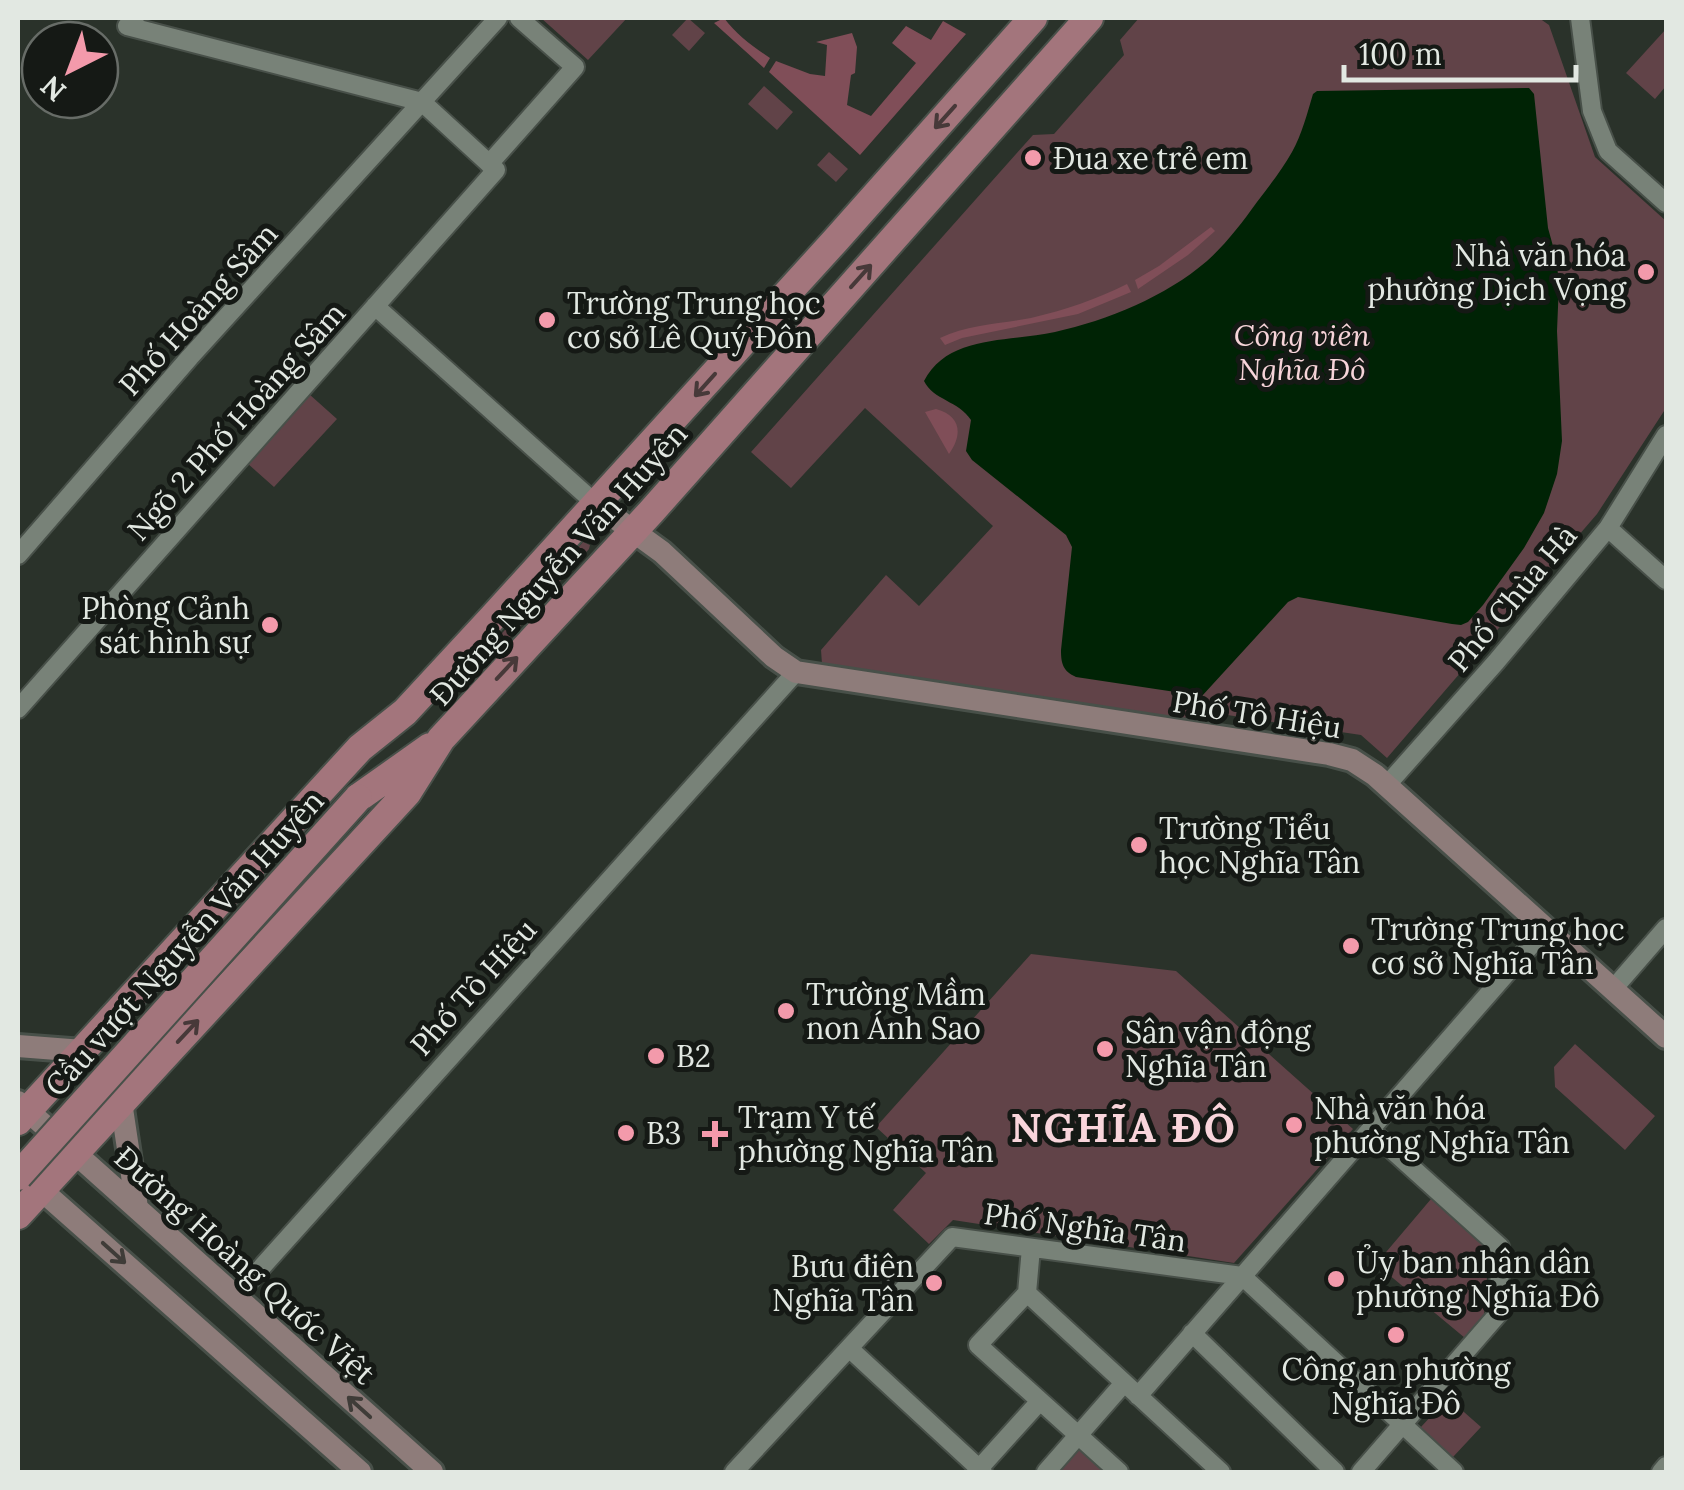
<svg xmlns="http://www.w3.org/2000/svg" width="1684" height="1490" font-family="Lora,serif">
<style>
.green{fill:#614348}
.forest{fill:#804e58}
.water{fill:#002305}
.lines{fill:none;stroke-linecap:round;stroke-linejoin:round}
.street-casing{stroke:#485049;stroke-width:22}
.secondary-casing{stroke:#485049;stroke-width:28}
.primary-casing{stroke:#485049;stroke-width:32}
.street{stroke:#788278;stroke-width:18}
.secondary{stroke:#8e7c7a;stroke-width:22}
.primary{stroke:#a3757c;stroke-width:28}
.primary-bridge-casing{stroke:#485049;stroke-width:32;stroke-linecap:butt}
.primary-bridge{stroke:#a3757c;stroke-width:28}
.oneway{stroke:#473939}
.oneway2{stroke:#3f3c38}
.poi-dot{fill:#f39aab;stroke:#151915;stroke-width:4}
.labels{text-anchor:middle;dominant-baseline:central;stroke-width:10;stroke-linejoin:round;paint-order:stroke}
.poi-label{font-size:30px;fill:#e2e8e2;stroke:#151915;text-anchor:start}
.street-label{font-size:30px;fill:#e2e8e2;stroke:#151915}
.park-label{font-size:30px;font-style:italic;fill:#f7d4d9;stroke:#151915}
.district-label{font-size:40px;font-weight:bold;letter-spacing:2.5px;fill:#f9d5db;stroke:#151915}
</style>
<rect width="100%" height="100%" fill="#2a322a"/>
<path class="green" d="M541 18H627L588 60Z
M688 18 705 33 689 51 672 35Z
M1139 18H1539L1549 25 1595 157 1666 221V408L1597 514 1387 758 1361 735 1214 713 1163 721 822 664 821 650 886 575 919 606 993 526 865 408 791 488 751 452 1033 135 1054 134 1124 55 1120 40Z
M1666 29V86L1655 99 1626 73Z
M764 86 793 112 777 130 748 104Z
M829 152 848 169 836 182 817 165Z
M309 394 337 419 274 487 247 463Z
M583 542 590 545 589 549 470 682 447 700 465 675Z
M1031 954 1176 971 1353 1129 1234 1263 953 1220 929 1244 893 1210 926 1173 876 1127Z
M1575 1044 1655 1116 1625 1150 1555 1087 1554 1067Z
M1431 1199 1489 1251 1484 1315 1465 1338 1376 1264Z
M1448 1398 1481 1427 1453 1457 1420 1428Z
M1081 1447 1109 1472H1058Z"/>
<path class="forest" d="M724 18C737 35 752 46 770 58L764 68 714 23Z
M943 21 966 34 860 155 769 72 776 61 810 74 825 76 827 45 816 42 852 33 857 47 855 73 851 75 847 105 871 116 916 63 892 43 906 26 931 40Z
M1211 227 1215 231 1188 255 1138 289 1135 280 1159 266Z
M1127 284 1131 292 1078 314 962 338 945 345 940 338C969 324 1001 324 1031 318 1065 310 1097 299 1127 284Z
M936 409C961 416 963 434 949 454L925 412Z"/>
<path class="water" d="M1529 88 1534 94 1548 228 1556 257 1559 283 1557 331 1562 441 1557 474 1544 513 1524 548 1483 605 1468 622 1461 625 1452 624 1298 597 1288 602 1202 696 1076 677C1063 671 1061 664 1061 650L1072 547 1066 535 972 460 966 451 971 420C959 401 933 400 924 381 948 334 1011 342 1055 332 1108 320 1165 297 1207 261 1226 244 1242 223 1257 202 1269 186 1282 170 1292 152 1302 134 1307 114 1313 94L1317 91Z"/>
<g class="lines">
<g class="street-casing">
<path id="street" d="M1580 18 1592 111 1608 151 1666 203
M489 164 575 67 519 18
M375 306 596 504
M1608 528 1666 580
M18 555 190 357 498 18
M18 709 496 170 422 102 127 26 135 18
M1386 786 1496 662 1608 528 1666 435
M1614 988 1666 928
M1031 1248 1027 1293 978 1345 1119 1472
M1027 1293 1221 1472
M235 1297 796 672
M1192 1333 1335 1472
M850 1349 983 1472
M1138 1396 1546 928
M734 1472 952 1237 1242 1276 1454 1472
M976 1472 1040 1401
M1046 1472 1124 1383
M1361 1472 1499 1313 1500 1247 1370 1130
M1661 1472 1666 1466"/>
</g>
<g class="secondary-casing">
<path id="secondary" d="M596 504 662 552 774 657 796 672 1329 754 1352 760 1375 775 1666 1037
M18 1046 83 1051
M18 1102 432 1472
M121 1102 137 1208
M30 1180 360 1472"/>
</g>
<g class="primary-casing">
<path id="primary" d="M358 798 430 747
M18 1121 360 748 405 712 493 617 835 241 1033 18
M18 1215 407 793 441 739 651 512 1089 18"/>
</g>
<use href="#street" class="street"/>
<use href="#secondary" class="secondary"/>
<use href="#primary" class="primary"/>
<g class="primary-bridge-casing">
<path id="primary-bridge" d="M18 1176 358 798"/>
</g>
<use href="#primary-bridge" class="primary-bridge"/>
</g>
<defs><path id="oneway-shaft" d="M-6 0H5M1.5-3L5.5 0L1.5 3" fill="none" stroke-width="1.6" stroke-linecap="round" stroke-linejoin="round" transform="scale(2.5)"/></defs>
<g class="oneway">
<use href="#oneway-shaft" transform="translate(945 117) rotate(132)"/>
<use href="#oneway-shaft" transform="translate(861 276) rotate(-48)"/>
<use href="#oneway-shaft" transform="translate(705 385) rotate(132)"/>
<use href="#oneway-shaft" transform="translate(507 668) rotate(-47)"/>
<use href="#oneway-shaft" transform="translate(188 1031) rotate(-47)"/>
</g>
<g class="oneway2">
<use href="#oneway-shaft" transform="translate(114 1253) rotate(42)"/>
<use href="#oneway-shaft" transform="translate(359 1407) rotate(-138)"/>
</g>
<g class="poi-dot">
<circle cx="1033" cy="158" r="10"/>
<circle cx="1646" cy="272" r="10"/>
<circle cx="547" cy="320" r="10"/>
<circle cx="270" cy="625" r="10"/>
<circle cx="1139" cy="845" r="10"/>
<circle cx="1351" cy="946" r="10"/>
<circle cx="786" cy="1011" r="10"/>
<circle cx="1105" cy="1049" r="10"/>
<circle cx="656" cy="1056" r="10"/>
<circle cx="1294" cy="1125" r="10"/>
<circle cx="626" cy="1133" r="10"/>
<path d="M710 1119h10v10h10v10h-10v10h-10v-10h-10v-10h10z"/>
<circle cx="1336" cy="1279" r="10"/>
<circle cx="934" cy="1283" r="10"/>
<circle cx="1396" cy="1335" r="10"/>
</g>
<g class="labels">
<g class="poi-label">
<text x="1053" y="158">Đua xe trẻ em</text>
<text x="1626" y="255" text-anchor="end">Nhà văn hóa<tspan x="1626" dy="34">phường Dịch Vọng</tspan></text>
<text x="567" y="303">Trường Trung học<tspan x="567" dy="34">cơ sở Lê Quý Đôn</tspan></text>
<text x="250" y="608" text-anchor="end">Phòng Cảnh<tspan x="250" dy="34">sát hình sự</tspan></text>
<text x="1159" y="828">Trường Tiểu<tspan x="1159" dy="34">học Nghĩa Tân</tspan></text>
<text x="1371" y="929">Trường Trung học<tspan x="1371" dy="34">cơ sở Nghĩa Tân</tspan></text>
<text x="806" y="994">Trường Mầm<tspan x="806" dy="34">non Ánh Sao</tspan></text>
<text x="1125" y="1032">Sân vận động<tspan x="1125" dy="34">Nghĩa Tân</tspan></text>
<text x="676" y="1056">B2</text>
<text x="1314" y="1108">Nhà văn hóa<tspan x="1314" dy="34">phường Nghĩa Tân</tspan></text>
<text x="738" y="1117">Trạm Y tế<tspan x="738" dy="34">phường Nghĩa Tân</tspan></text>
<text x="646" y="1133">B3</text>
<text x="1356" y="1262">Ủy ban nhân dân<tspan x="1356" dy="34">phường Nghĩa Đô</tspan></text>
<text x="914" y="1266" text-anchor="end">Bưu điện<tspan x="914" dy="34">Nghĩa Tân</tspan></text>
<text x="1396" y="1369" text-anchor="middle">Công an phường<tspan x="1396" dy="34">Nghĩa Đô</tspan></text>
</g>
<g class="street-label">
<text transform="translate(198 309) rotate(-48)">Phố Hoàng Sâm</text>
<text transform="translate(236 421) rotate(-48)">Ngõ 2 Phố Hoàng Sâm</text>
<text transform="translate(558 564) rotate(-48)">Đường Nguyễn Văn Huyên</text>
<text transform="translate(1512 598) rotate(-50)">Phố Chùa Hà</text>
<text transform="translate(1257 714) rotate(9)">Phố Tô Hiệu</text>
<text transform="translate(184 943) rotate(-48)">Cầu vượt Nguyễn Văn Huyên</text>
<text transform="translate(473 987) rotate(-48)">Phố Tô Hiệu</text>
<text transform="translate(1085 1227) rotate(8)">Phố Nghĩa Tân</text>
<text transform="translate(245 1265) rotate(42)">Đường Hoàng Quốc Việt</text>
</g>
<g class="park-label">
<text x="1302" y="335">Công viên<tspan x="1302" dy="34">Nghĩa Đô</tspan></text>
</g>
<g class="district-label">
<text x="1124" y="1127">NGHĨA ĐÔ</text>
</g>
</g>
<rect width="1684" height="1490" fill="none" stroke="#e2e8e2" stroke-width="40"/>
<g transform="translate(70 70) rotate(222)"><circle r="48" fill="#151915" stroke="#676c67" stroke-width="2.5"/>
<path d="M0-8L18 38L0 25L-18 38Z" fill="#f39aab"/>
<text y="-15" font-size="28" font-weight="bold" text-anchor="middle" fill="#e2e8e2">N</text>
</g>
<path d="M1344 65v15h232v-15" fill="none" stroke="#e2e8e2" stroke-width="5"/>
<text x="1359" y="65" font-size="30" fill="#e2e8e2" stroke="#151915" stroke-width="8" paint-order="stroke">100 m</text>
</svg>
